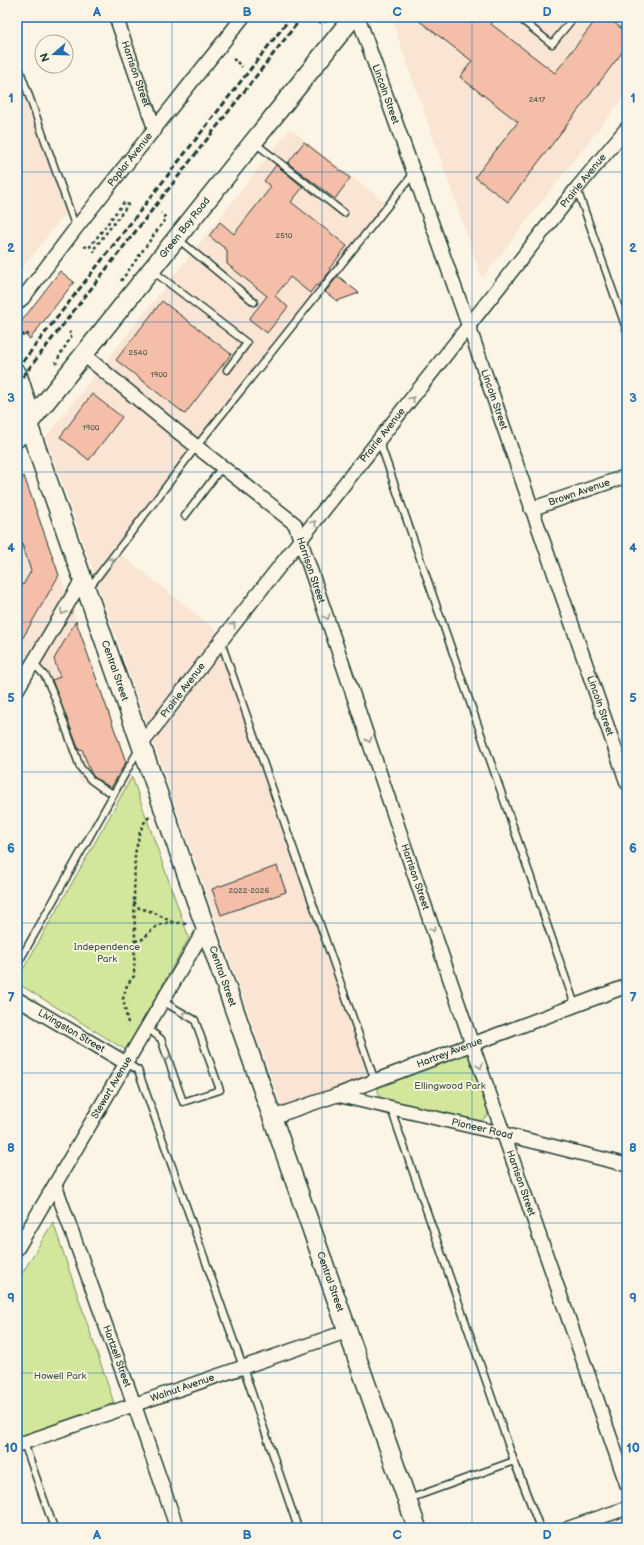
<svg xmlns="http://www.w3.org/2000/svg" width="644" height="1545" font-family="'Balsamiq Sans',sans-serif">
<style>
.built{fill:#fae4d3}
.green{fill:#d2e79b;stroke:#789268}
.building{fill:#f5bea9;stroke:#1f3d34}
.lines{fill:none;stroke-linecap:round;stroke-linejoin:round}
.service-casing{stroke:#1f3d34;stroke-width:9}
.minor-casing{stroke:#1f3d34;stroke-width:16}
.secondary-casing{stroke:#1f3d34;stroke-width:21}
.path{stroke:#1f3d34;stroke-width:2.5;stroke-dasharray:3 3;stroke-linecap:butt}
.service{stroke:#fcf5e5;stroke-width:6}
.minor{stroke:#fcf5e5;stroke-width:13}
.secondary{stroke:#fcf5e5;stroke-width:18}
.rail{stroke:#1f3d34;stroke-width:3;stroke-dasharray:6 3;stroke-linecap:butt}
.oneway{stroke:#8e998c}
.grid{fill:none;stroke:#1f6fb2;stroke-width:1;stroke-opacity:0.55}
.labels{text-anchor:middle;dominant-baseline:central;stroke-width:3.5;stroke-linejoin:round;paint-order:stroke}
.number-label{font-size:8px;fill:#545d51}
.street-label{font-size:10px;fill:#1f3d34;stroke:#fcf5e5}
.park-label{font-size:10px;fill:#435f49;stroke:#fcf5e5}
.neatline{fill:none;stroke:#1f6fb2;stroke-width:1.5}
.grid-label{font-size:13px;text-anchor:middle;font-weight:bold;fill:#1f6fb2}
</style>
<rect width="100%" height="100%" fill="#fcf5e5"/>
<filter id="ink" filterUnits="userSpaceOnUse"><feTurbulence type="fractalNoise" baseFrequency=".025" numOctaves="2"/><feDisplacementMap in="SourceGraphic" scale="8" xChannelSelector="R" yChannelSelector="G"/><feConvolveMatrix kernelMatrix="1 2 1 2 8 2 1 2 1" color-interpolation-filters="sRGB"/></filter>
<g filter="url(#ink)">
<path class="built" d="M391 17H627V93L482 278Z
M17 53 72 205 17 275Z
M290 129 390 206 118 552 224 636 218 642 371 1075 282 1108 46 437Z
M24 474 132 777 118 802 79 779 36 661 17 693V483Z"/>
<path class="green" d="M132 777 189 938 126 1050 17 983V980Z
M465 1052 468 1053 470 1056 488 1110V1115L481 1121H475L383 1100C378 1096 377 1091 379 1084Z
M53 1222 114 1403 17 1437V1282Z"/>
<path class="building" d="M414 17H497L491 24 555 73 598 17H607L627 33V46L508 202 475 177 518 122 460 77 472 61Z
M304 142 350 178 335 199 288 163Z
M276 165 303 187 291 202 347 246 329 269 331 270 318 286 316 285 310 293 290 277 275 296 288 307 267 333 249 319 267 296 227 264V250L209 236 220 222 234 234 271 187 264 181Z
M60 271 74 282 30 339 17 329V327Z
M338 276 359 293 337 301 325 292Z
M162 301 231 354 185 414 116 360Z
M92 394 122 417 89 460 60 437Z
M24 476 59 575 17 648V581L23 585 31 571 22 544 17 546V485Z
M76 621 126 762 111 788 94 777 91 773 82 749 79 750 52 680 60 677 54 659Z
M277 866 286 892 221 915 212 889Z"/>
<g class="lines">
<g class="service-casing">
<path id="service" d="M518 17 552 44 574 17
M17 62 76 228
M255 143 344 213
M577 189 627 331
M178 239 254 302
M153 271 247 343 227 370
M379 440 575 1005
M185 516 222 467
M89 588 196 447 414 173
M221 642 375 1081
M33 663 45 676 55 698 80 767 91 780 102 788 114 794
M17 965 139 749
M146 1027 161 1039 183 1102 220 1090 195 1020 162 1001
M126 1063 138 1070 243 1367 298 1528
M391 1109 514 1461 540 1528
M24 1443 54 1528
M409 1499 514 1461"/>
</g>
<g class="minor-casing">
<g id="minor">
<path id="s1" d="M116 17 155 130"/>
<path id="s2" d="M358 17 469 327 627 783"/>
<path id="s3" d="M17 303 23 298 76 228 243 17"/>
<path id="s4" d="M84 355 178 432 295 524 472 1044 627 1485"/>
<path id="s5" d="M531 509 627 476"/>
<path d="M17 690 83 578"/>
<path id="s6" d="M141 745 220 642 577 188 627 128"/>
<path id="s7" d="M17 999 126 1063"/>
<path id="s8" d="M337 1095 504 1134 627 1165"/>
<path id="s9" d="M273 1117 337 1095 627 986"/>
<path id="s10" d="M55 1185 134 1404 177 1528"/>
<path id="s11" d="M17 1249 206 927"/>
<path id="s12" d="M17 1445 348 1331"/>
<path d="M569 1528 627 1508"/>
</g>
</g>
<g class="secondary-casing">
<g id="secondary">
<path id="s13" d="M17 373 27 404 28 424 417 1528"/>
<path id="s14" d="M17 438 353 17"/>
</g>
</g>
<path class="path" d="M313 19C319 24 325 23 331 19
M233 59 236 61
M237 62 242 67
M84 246 89 248 124 202 128 205 93 250 95 252
M121 281 166 218 161 213
M18 341 25 333 29 335
M57 364 56 362 72 335 69 332
M134 902 139 908 153 912 172 922
M135 941C146 940 145 935 153 929 163 921 175 922 187 924
M128 1023 123 999 127 985 134 976 135 932 134 902 135 854 140 832 144 823 150 816"/>
<use href="#service" class="service"/>
<use href="#minor" class="minor"/>
<use href="#secondary" class="secondary"/>
<path class="rail" d="M17 369 291 17
M17 384 302 17"/>
</g>
<defs><path id="oneway-chevron" d="M-2-3.5L2.5 0L-2 3.5" fill="none" stroke-width="1.6" stroke-linecap="round" stroke-linejoin="round"/></defs>
<g class="oneway">
<use href="#oneway-chevron" transform="translate(412 399) rotate(-52)"/>
<use href="#oneway-chevron" transform="translate(314 523) rotate(-52)"/>
<use href="#oneway-chevron" transform="translate(111 560) rotate(-53)"/>
<use href="#oneway-chevron" transform="translate(63 612) rotate(120)"/>
<use href="#oneway-chevron" transform="translate(327 617) rotate(71)"/>
<use href="#oneway-chevron" transform="translate(233 625) rotate(-52)"/>
<use href="#oneway-chevron" transform="translate(369 740) rotate(71)"/>
<use href="#oneway-chevron" transform="translate(433 929) rotate(71)"/>
<use href="#oneway-chevron" transform="translate(185 1014) rotate(-150)"/>
<use href="#oneway-chevron" transform="translate(167 1058) rotate(71)"/>
<use href="#oneway-chevron" transform="translate(480 1066) rotate(71)"/>
</g>
</g>
<path class="grid" d="M172 17V1528M322 17V1528M472 17V1528M17 172H627M17 322H627M17 472H627M17 622H627M17 772H627M17 923H627M17 1073H627M17 1223H627M17 1373H627"/>
<g class="labels">
<g class="number-label">
<text x="537" y="99">2417</text>
<text x="284" y="235">2510</text>
<text x="138" y="352">2540</text>
<text x="159" y="374">1900</text>
<text x="91" y="427">1900</text>
<text x="249" y="890">2022-2026</text>
</g>
<g class="street-label">
<text stroke="none"><textPath href="#s1" startOffset="60">Harrison Street</textPath></text>
<text stroke="none"><textPath href="#s2" startOffset="82">Lincoln Street</textPath></text>
<text stroke="none"><textPath href="#s3" startOffset="183">Poplar Avenue</textPath></text>
<text stroke="none"><textPath href="#s6" startOffset="717">Prairie Avenue</textPath></text>
<text stroke="none"><textPath href="#s14" startOffset="269">Green Bay Road</textPath></text>
<text stroke="none"><textPath href="#s2" startOffset="406">Lincoln Street</textPath></text>
<text stroke="none"><textPath href="#s6" startOffset="393">Prairie Avenue</textPath></text>
<text stroke="none"><textPath href="#s5" startOffset="51">Brown Avenue</textPath></text>
<text stroke="none"><textPath href="#s4" startOffset="319">Harrison Street</textPath></text>
<text stroke="none"><textPath href="#s13" startOffset="314">Central Street</textPath></text>
<text stroke="none"><textPath href="#s6" startOffset="69">Prairie Avenue</textPath></text>
<text stroke="none"><textPath href="#s2" startOffset="730">Lincoln Street</textPath></text>
<text stroke="none"><textPath href="#s4" startOffset="643">Harrison Street</textPath></text>
<text stroke="none"><textPath href="#s13" startOffset="638">Central Street</textPath></text>
<text stroke="none"><textPath href="#s7" startOffset="63">Livingston Street</textPath></text>
<text stroke="none"><textPath href="#s9" startOffset="188">Hartrey Avenue</textPath></text>
<text stroke="none"><textPath href="#s11" startOffset="187">Stewart Avenue</textPath></text>
<text stroke="none"><textPath href="#s8" startOffset="149">Pioneer Road</textPath></text>
<text stroke="none"><textPath href="#s4" startOffset="967">Harrison Street</textPath></text>
<text stroke="none"><textPath href="#s13" startOffset="962">Central Street</textPath></text>
<text stroke="none"><textPath href="#s10" startOffset="182">Hartzell Street</textPath></text>
<text stroke="none"><textPath href="#s12" startOffset="175">Walnut Avenue</textPath></text>
</g>
<g class="park-label">
<text x="107" y="947">Independence<tspan x="107" dy="12">Park</tspan></text>
<text x="450" y="1086">Ellingwood Park</text>
<text x="60" y="1376">Howell Park</text>
</g>
</g>
<rect width="644" height="1545" fill="none" stroke="#fcf5e5" stroke-width="44"/>
<g transform="translate(54 54) rotate(250)"><circle r="19" fill="#fcf5e5" stroke="#a4ab9e"/>
<path d="M0-3L7 15L0 10L-7 15Z" fill="#1f6fb2"/>
<text y="-6" font-size="11" font-weight="bold" text-anchor="middle" fill="#1f3d34">N</text>
</g>
<rect x="22" y="22" width="600" height="1501" class="neatline"/>
<g class="grid-label">
<text x="97" y="16">A</text>
<text x="247" y="16">B</text>
<text x="397" y="16">C</text>
<text x="547" y="16">D</text>
<text x="11" y="102">1</text>
<text x="633" y="102">1</text>
<text x="11" y="252">2</text>
<text x="633" y="252">2</text>
<text x="11" y="402">3</text>
<text x="633" y="402">3</text>
<text x="11" y="552">4</text>
<text x="633" y="552">4</text>
<text x="11" y="702">5</text>
<text x="633" y="702">5</text>
<text x="11" y="852">6</text>
<text x="633" y="852">6</text>
<text x="11" y="1002">7</text>
<text x="633" y="1002">7</text>
<text x="11" y="1152">8</text>
<text x="633" y="1152">8</text>
<text x="11" y="1302">9</text>
<text x="633" y="1302">9</text>
<text x="11" y="1452">10</text>
<text x="633" y="1452">10</text>
<text x="97" y="1539">A</text>
<text x="247" y="1539">B</text>
<text x="397" y="1539">C</text>
<text x="547" y="1539">D</text>
</g>
</svg>
